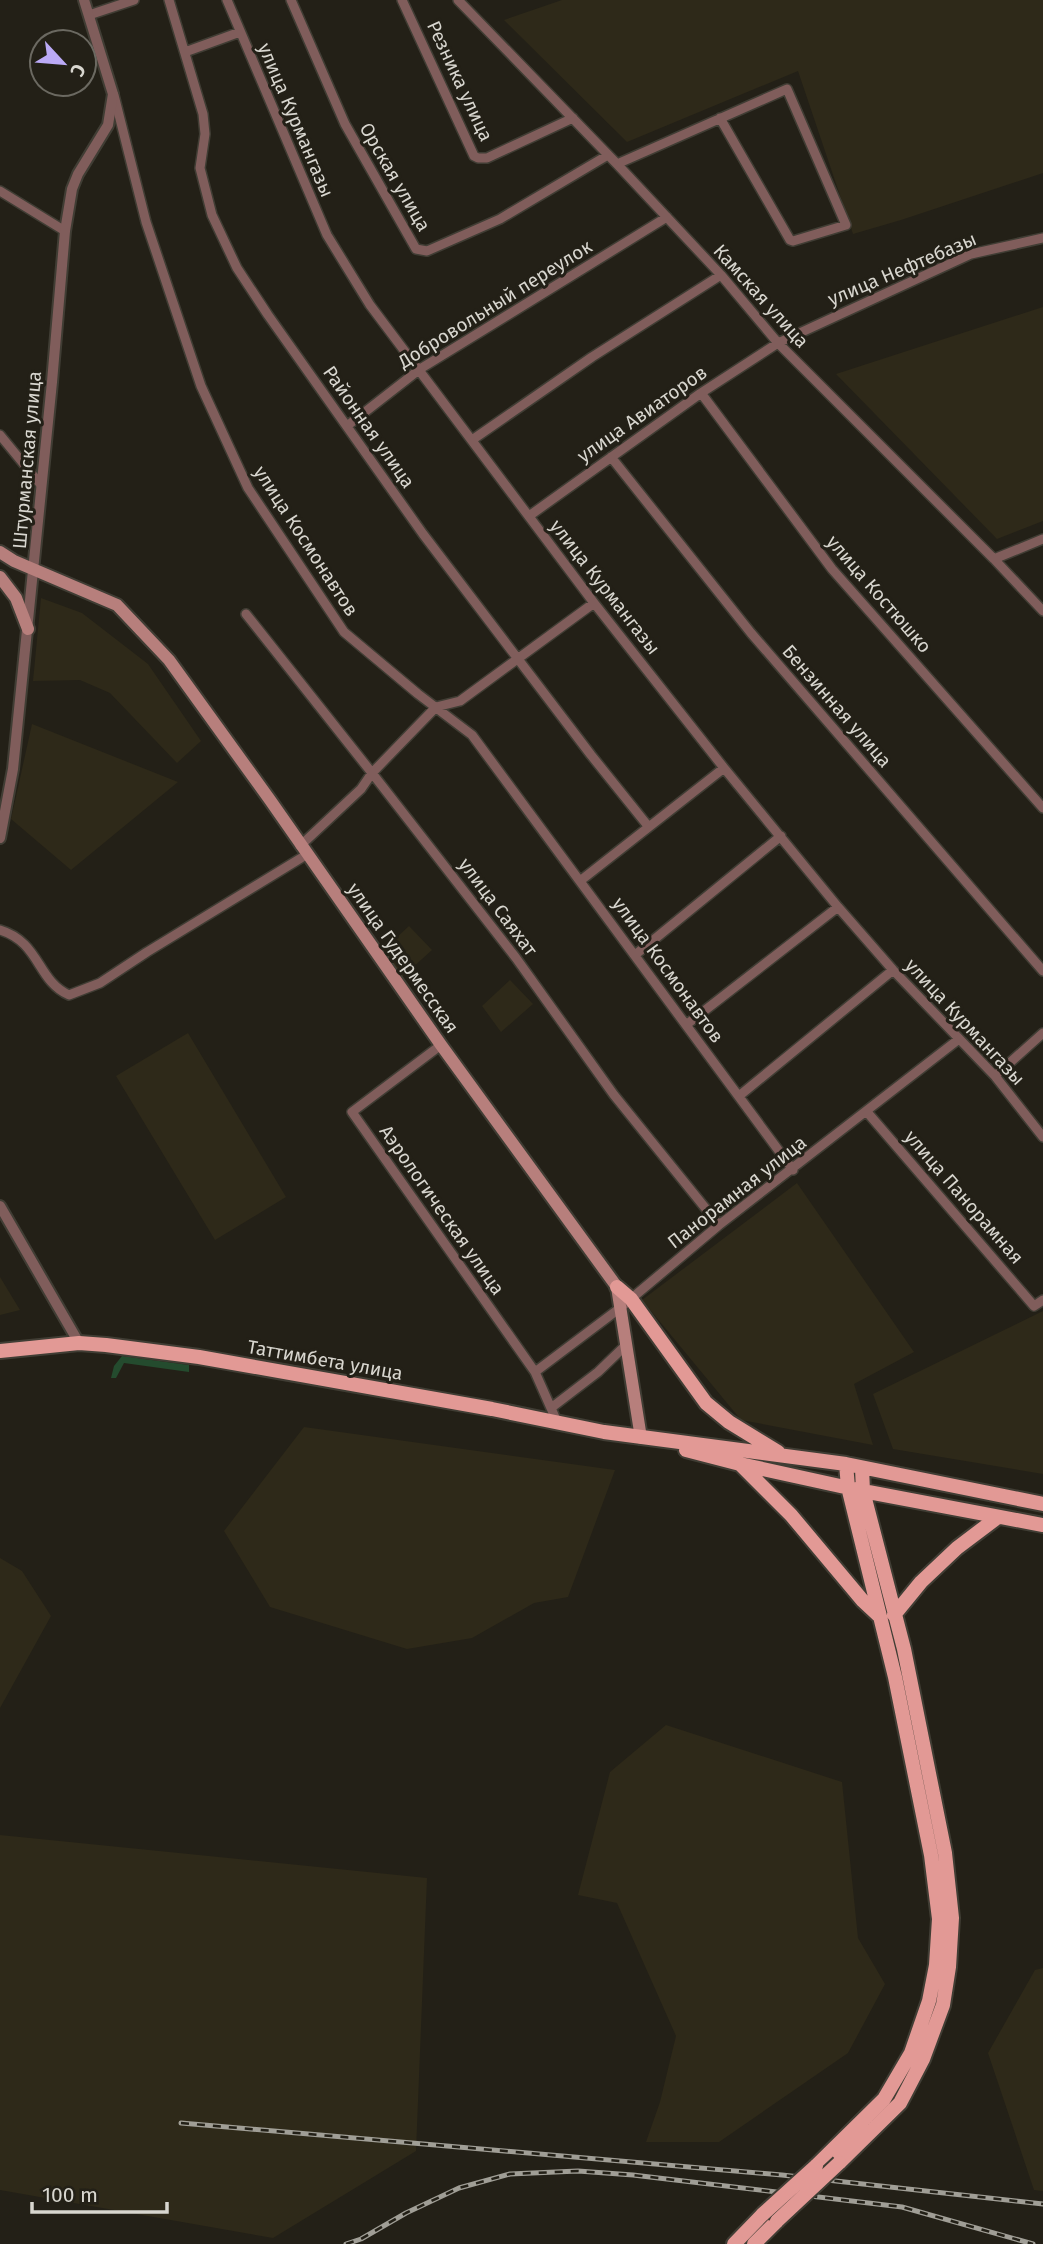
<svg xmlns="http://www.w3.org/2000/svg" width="1043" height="2244" font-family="'Fira Sans',sans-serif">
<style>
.built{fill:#2e2919}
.green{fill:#244b2e}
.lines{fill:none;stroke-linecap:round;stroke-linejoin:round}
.minor-casing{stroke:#403d34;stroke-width:12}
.tertiary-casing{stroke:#403d34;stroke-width:14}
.secondary-casing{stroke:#403d34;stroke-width:16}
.primary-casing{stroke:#403d34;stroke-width:18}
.minor{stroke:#805d5b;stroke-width:9}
.tertiary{stroke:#805d5b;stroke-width:10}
.secondary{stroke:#b77f7c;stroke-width:12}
.primary{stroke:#e29995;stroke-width:14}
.rail-casing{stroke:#a09e96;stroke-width:5}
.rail{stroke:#232017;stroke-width:2.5;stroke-dasharray:8;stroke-linecap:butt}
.primary-bridge-casing{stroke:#403d34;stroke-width:18;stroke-linecap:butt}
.primary-bridge{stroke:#e29995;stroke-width:14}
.labels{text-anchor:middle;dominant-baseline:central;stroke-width:6;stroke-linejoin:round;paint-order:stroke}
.street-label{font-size:19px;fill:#d8d6cf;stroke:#232017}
</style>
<rect width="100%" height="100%" fill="#232017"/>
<path class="built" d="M562 0H1043V173L901 220 853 234 798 71 627 142 504 20Z
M1043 307V521L997 539 836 374Z
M41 598 82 613 148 664 201 741 177 763 110 693 80 680 33 681Z
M32 724 178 782 71 870 11 819Z
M409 926 432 950 401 978 381 952Z
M510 980 533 1004 501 1032 482 1006Z
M188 1033 286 1197 215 1240 116 1076Z
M797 1183 914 1352 854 1384 873 1445 741 1420 642 1300Z
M0 1277 20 1310 0 1315Z
M1043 1311V1474L893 1449 873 1394Z
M304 1427 615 1470 568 1597 534 1603 472 1638 407 1649 270 1607 224 1531Z
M0 1558 22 1571 51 1616 0 1708Z
M666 1725 842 1782 858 1938 885 1984 848 2053 719 2142H646L660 2102 676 2036 617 1903 578 1895 610 1772Z
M0 1835 427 1878 416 2151 273 2238 0 2190Z
M1043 1968V2191L1034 2190 988 2053 1035 1970Z"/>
<path class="green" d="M122 1356 189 1365V1372L124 1363 116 1378H111L114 1366Z"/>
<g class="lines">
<g class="minor-casing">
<path id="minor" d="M169 0 203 114 205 134 200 168 212 215 237 268 268 315 423 534 591 755 648 826
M227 0 327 235 370 305 594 603 724 768 838 907 893 970 995 1076 1043 1137
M291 0 345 124 416 249 427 251 500 219 608 155
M402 0 474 156 478 158H487L573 118
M458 0 617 164 721 275 778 343 994 559 1043 611
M89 15 134 0
M185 52 240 32
M114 95 146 222 201 386 248 488 344 632 418 694 472 735 793 1170
M617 164 787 89 846 225 793 241 790 240 720 118
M0 191 65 231
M701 393 832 569 1043 808
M347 426 420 369 667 217
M0 435 41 485
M472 440 592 357 721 275
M611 457 751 633 1043 971
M529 516 701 393 778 343 971 254 1043 238
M994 559 1043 539
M246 614 372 773 516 958 614 1095 719 1225
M300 846 361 789 372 773 436 707 460 701 594 603
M580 881 724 768
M0 930C40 942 37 981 69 995L100 983 147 952 306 855
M635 955 781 836
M686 1025 838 907
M441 1045 352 1112 535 1372 558 1424
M995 1076 1043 1033
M739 1096 893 970
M867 1112 1034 1306 1043 1300
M535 1372 620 1308 719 1225 959 1039
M551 1408 598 1372 626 1345"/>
</g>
<g class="tertiary-casing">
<path id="tertiary" d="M0 838 13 769 52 382 65 231 72 189 78 174 108 125 113 94 84 0
M0 1206 79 1343"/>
</g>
<g class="secondary-casing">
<path id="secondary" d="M0 552 14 561 117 605 169 660 270 800 441 1045 617 1287 641 1438
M0 577 16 598 28 629"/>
</g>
<g class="primary-casing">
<path id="primary" d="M617 1287 631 1299 706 1403 729 1422 778 1452
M0 1351 79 1343 106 1345 199 1357 492 1409 604 1432 846 1464 1043 1504
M686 1450 740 1464 863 1491 1043 1525
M741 1465 791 1515 863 1601 878 1615
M894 1615 921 1582 957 1548 998 1517
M839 2163 900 2103 923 2059 943 2005 949 1967 952 1918 945 1853 904 1649 863 1491 862 1468
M816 2166 884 2099 911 2053 929 2001 936 1965 939 1919 931 1855 895 1677 848 1487 846 1464
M734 2244 763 2214
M754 2244 777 2221"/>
</g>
<use href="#minor" class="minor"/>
<use href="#tertiary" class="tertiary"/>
<use href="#secondary" class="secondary"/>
<use href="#primary" class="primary"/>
<g class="rail-casing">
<path id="rail" d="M181 2123 782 2175 1043 2204
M346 2244 361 2239 406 2213 459 2188 510 2174 578 2171 633 2175 902 2207 1033 2244"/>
</g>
<use href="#rail" class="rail"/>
<g class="primary-bridge-casing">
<path id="primary-bridge" d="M763 2214 816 2166
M777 2221 839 2163"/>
</g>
<use href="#primary-bridge" class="primary-bridge"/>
</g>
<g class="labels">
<g class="street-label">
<text transform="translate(460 81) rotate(65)">Резника улица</text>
<text transform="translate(296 120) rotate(67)">улица Курмангазы</text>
<text transform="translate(395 177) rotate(60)">Орская улица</text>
<text transform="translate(902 269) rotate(-23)">улица Нефтебазы</text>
<text transform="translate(761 296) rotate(48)">Камская улица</text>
<text transform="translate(495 304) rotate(-32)">Добровольный переулок</text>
<text transform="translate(642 414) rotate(-35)">улица Авиаторов</text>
<text transform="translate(369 427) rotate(55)">Районная улица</text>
<text transform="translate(27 460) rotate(-85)">Штурманская улица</text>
<text transform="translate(306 541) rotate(57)">улица Космонавтов</text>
<text transform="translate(605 587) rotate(52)">улица Курмангазы</text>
<text transform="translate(879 594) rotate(49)">улица Костюшко</text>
<text transform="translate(837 706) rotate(49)">Бензинная улица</text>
<text transform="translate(498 907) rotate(53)">улица Саяхат</text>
<text transform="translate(403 958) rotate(55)">улица Гудермесская</text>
<text transform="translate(668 970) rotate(54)">улица Космонавтов</text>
<text transform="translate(965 1022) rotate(47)">улица Курмангазы</text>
<text transform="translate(737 1192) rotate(-38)">Панорамная улица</text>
<text transform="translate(964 1197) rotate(49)">улица Панорамная</text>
<text transform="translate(442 1210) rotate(55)">Аэрологическая улица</text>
<text transform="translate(325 1360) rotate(10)">Таттимбета улица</text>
</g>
</g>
<g transform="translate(63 63) rotate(116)"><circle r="33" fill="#232017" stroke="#6b6961" stroke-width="2"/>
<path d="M0-5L12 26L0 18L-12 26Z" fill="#bbaaf6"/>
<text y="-10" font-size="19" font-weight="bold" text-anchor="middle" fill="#d8d6cf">С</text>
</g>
<path d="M32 2202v10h135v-10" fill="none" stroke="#d8d6cf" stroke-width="3.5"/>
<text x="42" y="2202" font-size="21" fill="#d8d6cf" stroke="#232017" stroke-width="5" paint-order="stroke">100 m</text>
</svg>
